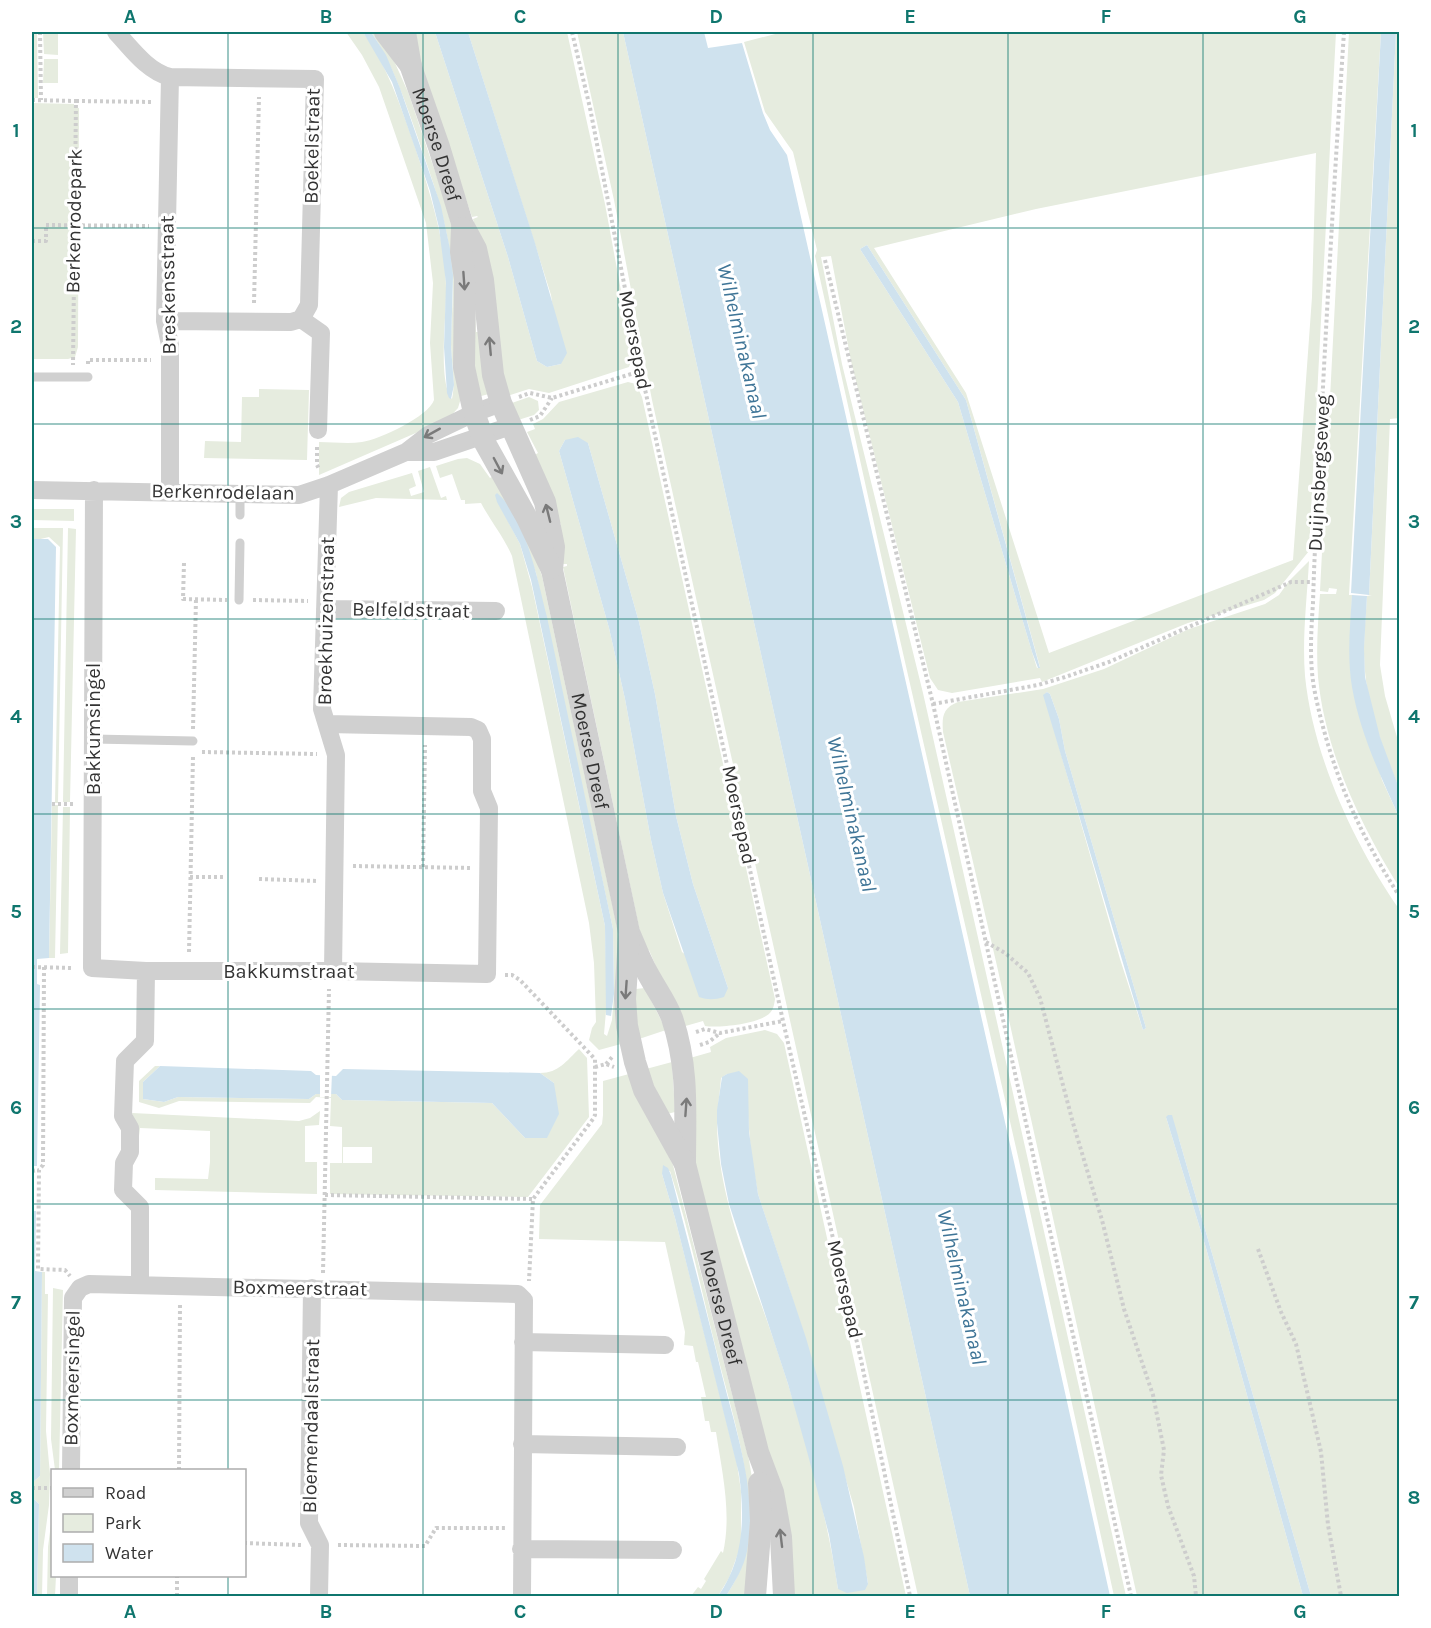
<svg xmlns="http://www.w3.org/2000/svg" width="1431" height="1628" font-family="Karla,sans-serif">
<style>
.green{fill:#e6ecdf;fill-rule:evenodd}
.water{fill:#cfe2ee}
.pier{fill:#fff}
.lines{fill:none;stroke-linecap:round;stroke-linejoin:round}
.path{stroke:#cdcdcd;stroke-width:4;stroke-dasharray:3 3;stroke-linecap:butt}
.service{stroke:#d0d0d0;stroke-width:9}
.minor{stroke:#d0d0d0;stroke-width:18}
.tertiary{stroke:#d0d0d0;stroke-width:22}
.oneway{stroke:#7a7a7a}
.grid{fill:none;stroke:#0f766e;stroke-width:1.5;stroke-opacity:0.55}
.labels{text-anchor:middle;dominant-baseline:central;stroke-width:6;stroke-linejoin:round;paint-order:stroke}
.street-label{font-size:20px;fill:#333;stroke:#fff}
.water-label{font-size:21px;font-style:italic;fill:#3f7597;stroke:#fff}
.neatline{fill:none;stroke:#0f766e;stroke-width:2}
.grid-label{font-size:20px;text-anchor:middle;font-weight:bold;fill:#0f766e}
</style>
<rect width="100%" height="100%" fill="#fff"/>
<path class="green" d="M32 32H37L38 98H32Z
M43 32H58V55L44 54Z
M346 32H363C387 66 400 104 414 144 430 193 447 243 446 295 446 318 438 383 452 399 456 381 451 362 451 344 451 317 455 290 451 262 447 221 433 182 420 144 406 104 394 66 371 32H377L395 63 408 92 445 201 454 236 461 398 458 408 448 419 319 475V442C333 442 348 444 362 442 379 440 429 416 434 400L430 343 433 283 426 223 379 87 362 55Z
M410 32H435L508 257 537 361 547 367 561 364 551 295 468 32H567L605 204 633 356 629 367 549 393 529 389 507 396 483 254 473 219 478 217 477 216 472 217Z
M577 32H623L970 1596H918L652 400 614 200Z
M783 32H1336L1309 551 1275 593 1264 600 1188 623 1042 682 1040 678 952 693 938 690 930 678 851 361 831 256 821 257 842 364 923 693 1126 1596H1114L1019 1161 892 605 815 256 817 250 793 152 765 112 744 42ZM1316 153 1312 297 1293 560 1049 653 966 393 874 248 1036 209ZM867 245 966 400 1040 667 1037 668 1032 652 958 402 860 249Z
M1349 32H1381L1349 595H1352L1350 669 1382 780 1399 817V887C1360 824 1325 751 1318 677 1316 649 1318 621 1320 594H1336L1337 589 1329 588 1328 592 1320 591Z
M1396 32H1399L1400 418 1390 419 1380 665 1385 696 1399 744V788C1381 744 1363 697 1364 648 1364 631 1366 614 1367 596L1372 595H1369Z
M44 59H58V83H43Z
M32 103 74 104V108H79L78 347 75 357 68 359H32Z
M475 301 476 332H479L489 394 477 397 474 382Z
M628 382 636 384 642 397 775 999C774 1006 773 1012 766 1016 754 1024 719 1028 705 1026L703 1021 682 1027 649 950 644 951 563 567 567 566V564H562L561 525 533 456 538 453 527 432 535 429 533 424 543 419 559 402ZM565 440 588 443 639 622 655 694 676 816 693 884 728 988 682 952 663 893 651 840 625 699 609 628 559 451Z
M259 389 309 390 307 460 204 458 205 441 241 442 242 397H259Z
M529 397 538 401 539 410 534 415 515 421 509 404Z
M467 458 480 464 490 478 497 474 521 518 542 576 620 941 621 1044 599 1050 589 1040 592 1028 596 1022 594 963 589 923 512 556C504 537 491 522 481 503L465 504V500H461L452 474 440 478 436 466 458 459ZM499 504 515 518 536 573 613 929 614 994 612 1020 607 1036 604 1034 607 1000 605 926 532 587 520 544Z
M430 467 441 498 446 496 447 500 376 498 339 507 341 498 349 492 412 473 416 486 409 489 411 496 424 492 418 471Z
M32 509H74V521L32 520Z
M32 528H63L58 803H55L60 547 49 537 32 541Z
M68 528 76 529 70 802H63Z
M1309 561C1307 599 1302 638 1305 676 1313 756 1354 844 1399 909V1596H1311L1179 1139 1166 1117 1206 1248 1303 1596H1137L997 966 943 732C942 718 942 708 958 702L1043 689 1104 669 1189 629 1265 604 1279 595 1289 581ZM1047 692 1050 694 1059 719 1065 751 1146 1028 1143 1030 1120 959 1044 695Z
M52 805H58L55 958H49Z
M63 807H70L68 953 60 954Z
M645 988 666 1030 639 1039 636 1026V989Z
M765 1030 777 1034 784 1043 906 1596H789L779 1494 694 1159 690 1058 711 1052 710 1047 726 1038ZM727 1074 747 1104 751 1153 758 1194 790 1291 854 1507 868 1583 838 1589C826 1510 804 1432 779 1356 755 1281 718 1204 717 1124 717 1109 720 1093 721 1078Z
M579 1049 587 1058 589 1117 528 1197 330 1194V1163H342V1127L330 1126 331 1098 316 1097 310 1103 179 1101 159 1108 139 1102V1081L155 1066H160L143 1082V1099L164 1102 178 1097 309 1099 316 1094H336L342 1100 492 1103 525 1138 554 1083 540 1073C559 1073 566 1061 579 1049ZM343 1147H372V1163H343Z
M672 1062 675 1112 667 1114 646 1069Z
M629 1074 673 1165 749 1460 752 1478 750 1596H726C740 1575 748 1554 749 1528 751 1469 731 1410 717 1353 702 1294 689 1229 670 1171L662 1174 675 1218 714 1372 737 1464 741 1491V1545L729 1578 718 1596H691L698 1587 701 1589 706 1581 704 1579 721 1551 723 1553C732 1513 722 1472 716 1432H711L709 1421H705L701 1397H706L698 1362H696L693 1346 684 1345 685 1332 665 1242 539 1239 540 1205 602 1124 603 1115V1081Z
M320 1111 319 1125 305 1126V1162H317V1194L155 1190V1178L208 1179 210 1162V1131L140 1128 138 1144 132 1113 299 1121 310 1118Z
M42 1272H45V1294H48L46 1431 50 1474 49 1505 43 1550 42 1596H37L39 1504 32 1497 33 1482 40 1476Z
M53 1288 63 1290 59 1470H55L51 1439Z
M52 1516V1576H56L55 1596H47L48 1547Z"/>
<path class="water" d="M363 32H371L386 55 400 88 441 206 450 249 453 275 451 347 454 385 451 399 449 398 447 393 444 347 446 283 439 228 430 191 392 82Z
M435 32H468L535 243 567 353 561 364 547 367 537 361 508 257Z
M623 32H704L708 48 742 43 763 113 770 130 787 155 1014 1162 1110 1596H970Z
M1381 32H1396L1369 595 1351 593Z
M867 245 966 400 1040 668H1038L1032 652 958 402 860 249Z
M578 437 588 443 639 622 655 694 676 816 693 884 728 988 724 997C714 1000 708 1000 699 997L663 893 651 840 625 699 609 628 559 451 565 440Z
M497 493C526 517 538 582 547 617L613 929 614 994 611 1016 606 1015 605 926 531 580 520 544 497 502 495 495Z
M33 539H48L56 547 49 958 37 959V984L40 985 37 1166H33V1204L32 541Z
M1352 595 1367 596 1364 648 1365 677 1380 737 1399 788V817C1380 775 1360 733 1352 687 1347 657 1350 626 1352 595Z
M1047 692 1050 694 1059 719 1065 751 1146 1028 1143 1030 1043 695Z
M160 1066 311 1071 316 1075 336 1076 343 1069 540 1073 554 1083 559 1114 547 1138H525L492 1103 342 1100 336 1094H316L309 1099 178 1097 164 1102 143 1099V1082Z
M739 1071 748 1079 749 1132 758 1194 806 1338 843 1466 864 1557 868 1584 865 1590 847 1593 838 1589 829 1535 808 1455 788 1384 729 1204 721 1164 717 1123V1110L722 1077 727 1074Z
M1168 1115H1172L1179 1139 1311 1596H1303L1206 1248 1166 1117Z
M663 1165 668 1168 671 1175C688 1242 706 1308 722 1375 736 1431 758 1493 747 1551 744 1567 735 1582 726 1596H718C744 1560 745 1518 739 1474L675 1218 662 1174Z
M32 1211H36L35 1271 42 1272 40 1476 33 1482 32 1497 39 1504 37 1596H32Z"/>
<path class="pier" d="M320 1072 332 1073 331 1097H320Z"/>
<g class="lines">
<path class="path" d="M40 32 41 100
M572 32 590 108 641 371 783 1021 861 1360 910 1596
M1344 32C1334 184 1325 337 1318 489 1316 527 1314 565 1313 603 1311 632 1309 664 1315 693 1331 770 1358 832 1400 897
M32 100 76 101 73 365
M76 101 153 102
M32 241H46V225L149 226
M825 260 933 704 1131 1596
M254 303 259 97
M88 364V360H151
M519 397 530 393 552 398 641 371
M530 420 540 416 552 398
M317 447V465L319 469
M184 563 183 599 227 600
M253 600 308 601
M933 704 1038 685 1065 677 1109 662 1291 582H1313
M193 729 196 599
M202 752 317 754
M52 804H75
M353 866 472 868
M423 867 425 745
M190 877H225
M259 879 318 881
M986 942 1005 953 1028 973 1040 998 1073 1123 1102 1220 1124 1309 1153 1395 1164 1450 1161 1475 1168 1506 1194 1576 1196 1596
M189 952 193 756
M32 967 73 968
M44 967 43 1165 39 1170 38 1269 65 1270 70 1276
M505 975H512L520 980 595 1059V1115L593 1119 533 1199 529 1281
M696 1032 705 1029 720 1033 783 1021
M700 1045 709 1042 720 1033
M606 1064 613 1056
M595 1067 606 1064 614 1067
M32 1171 39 1170
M325 1195 533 1199
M1258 1249 1281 1312 1296 1344 1310 1404 1321 1452 1328 1525 1341 1596
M323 1273 329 989
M179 1470 180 1304
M32 1488H52
M244 1543 301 1545
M338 1545 425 1546 436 1528H506
M177 1596V1576"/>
<path class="service" d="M32 377H88
M240 515V494
M239 600 240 543
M93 739 193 741"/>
<path class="minor" d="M116 32C131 48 147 71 170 77L315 79 309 305 301 319 291 322 165 321
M170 77 165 321 170 345V492
M301 319 321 333 318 430
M406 452H434L511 426
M329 485 322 709 336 755 333 971
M32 490 299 495 329 485 406 452 428 435 474 413 501 403
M94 490 92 968 146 971H333L487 974 489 808 482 791V739L478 730 471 727 327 724
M325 609 496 611
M140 1285V1207L123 1190 124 1163 130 1152V1128L123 1116 125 1061 145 1041 146 971
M312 1288 309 1523 320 1545 319 1596
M523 1342 665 1345
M522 1444 677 1447
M71 1470 73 1298 80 1288 89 1284 518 1294 524 1300 522 1596
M521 1549 673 1550
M69 1596V1576"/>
<g class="tertiary">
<path d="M385 32 411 66"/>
<path id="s1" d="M405 32 411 67 439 147 462 223 476 249 483 280 493 375 501 403 545 502 554 547 552 570 629 932C635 946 640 960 648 974 656 989 666 1002 672 1018 689 1068 685 1113 685 1164"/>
<path d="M462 228 461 252 465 279 464 367 474 413 485 443 527 518 551 568"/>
<path id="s2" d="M629 937 625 999 627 1026 635 1062 644 1090 685 1164 758 1452 773 1492 781 1537 784 1596"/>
<path d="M755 1596 761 1521 759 1483"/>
</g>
</g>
<defs><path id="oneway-shaft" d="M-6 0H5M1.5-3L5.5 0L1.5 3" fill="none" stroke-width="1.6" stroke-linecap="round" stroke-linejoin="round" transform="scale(1.5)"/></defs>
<g class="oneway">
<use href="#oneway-shaft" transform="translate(464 281) rotate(86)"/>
<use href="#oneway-shaft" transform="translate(490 346) rotate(-95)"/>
<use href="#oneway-shaft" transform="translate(432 433) rotate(151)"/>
<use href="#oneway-shaft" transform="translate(498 466) rotate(62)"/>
<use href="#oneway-shaft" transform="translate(548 513) rotate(-104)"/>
<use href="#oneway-shaft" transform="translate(626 990) rotate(94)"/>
<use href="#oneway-shaft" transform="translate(686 1107) rotate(-86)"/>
<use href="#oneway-shaft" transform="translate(781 1538) rotate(-97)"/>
</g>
<path class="grid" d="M228 32V1470M423 32V1596M618 32V1596M813 32V1596M1008 32V1596M1203 32V1596M32 228H1400M32 424H1400M32 619H1400M32 814H1400M32 1009H1400M32 1204H1400M32 1400H1400M228 1576V1596"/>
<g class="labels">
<g class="street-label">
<text stroke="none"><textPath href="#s1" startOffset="117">Moerse Dreef</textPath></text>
<text transform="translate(312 146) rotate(-89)">Boekelstraat</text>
<text transform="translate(74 221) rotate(-89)">Berkenrodepark</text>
<text transform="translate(168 285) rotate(-91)">Breskensstraat</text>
<text transform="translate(635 340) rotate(79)">Moersepad</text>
<text transform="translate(1319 473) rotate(-87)">Duijnsbergseweg</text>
<text transform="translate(223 492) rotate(1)">Berkenrodelaan</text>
<text transform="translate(411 610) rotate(1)">Belfeldstraat</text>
<text transform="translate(326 621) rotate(-89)">Broekhuizenstraat</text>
<text transform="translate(93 729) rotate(-90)">Bakkumsingel</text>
<text stroke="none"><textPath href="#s1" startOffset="748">Moerse Dreef</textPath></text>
<text transform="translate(739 815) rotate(78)">Moersepad</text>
<text x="289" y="971">Bakkumstraat</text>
<text transform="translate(300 1288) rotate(1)">Boxmeerstraat</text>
<text transform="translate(845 1289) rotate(77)">Moersepad</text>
<text stroke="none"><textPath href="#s2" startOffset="388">Moerse Dreef</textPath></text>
<text transform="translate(72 1378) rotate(-89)">Boxmeersingel</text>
<text transform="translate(311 1426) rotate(-89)">Bloemendaalstraat</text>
</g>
<g class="water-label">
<text transform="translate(742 341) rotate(77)">Wilhelminakanaal</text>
<text transform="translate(852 814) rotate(77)">Wilhelminakanaal</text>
<text transform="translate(962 1287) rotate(77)">Wilhelminakanaal</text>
</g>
</g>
<rect width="1431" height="1628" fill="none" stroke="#ffffff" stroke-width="66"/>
<rect x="51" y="1469" width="195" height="108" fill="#ffffff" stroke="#adadad" stroke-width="1.5"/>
<rect x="63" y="1488" width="30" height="9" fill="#d0d0d0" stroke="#adadad" stroke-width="1.5"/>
<text x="105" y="1499" font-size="18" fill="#333333">Road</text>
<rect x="63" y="1514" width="30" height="18" fill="#e6ecdf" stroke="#adadad" stroke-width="1.5"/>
<text x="105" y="1529" font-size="18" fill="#333333">Park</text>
<rect x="63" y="1544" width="30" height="18" fill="#cfe2ee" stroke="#adadad" stroke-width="1.5"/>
<text x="105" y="1559" font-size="18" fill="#333333">Water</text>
<rect x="33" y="33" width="1365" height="1562" class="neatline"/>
<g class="grid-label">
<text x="130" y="23">A</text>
<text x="326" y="23">B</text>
<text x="520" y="23">C</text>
<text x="716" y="23">D</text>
<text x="910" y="23">E</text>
<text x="1106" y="23">F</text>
<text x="1300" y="23">G</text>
<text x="16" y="137">1</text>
<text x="1414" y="137">1</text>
<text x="16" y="333">2</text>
<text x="1414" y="333">2</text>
<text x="16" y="528">3</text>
<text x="1414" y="528">3</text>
<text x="16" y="723">4</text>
<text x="1414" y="723">4</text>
<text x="16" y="918">5</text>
<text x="1414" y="918">5</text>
<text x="16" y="1114">6</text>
<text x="1414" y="1114">6</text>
<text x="16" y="1309">7</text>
<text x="1414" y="1309">7</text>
<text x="16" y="1504">8</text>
<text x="1414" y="1504">8</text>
<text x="130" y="1618">A</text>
<text x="326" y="1618">B</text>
<text x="520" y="1618">C</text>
<text x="716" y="1618">D</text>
<text x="910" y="1618">E</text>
<text x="1106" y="1618">F</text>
<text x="1300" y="1618">G</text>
</g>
</svg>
